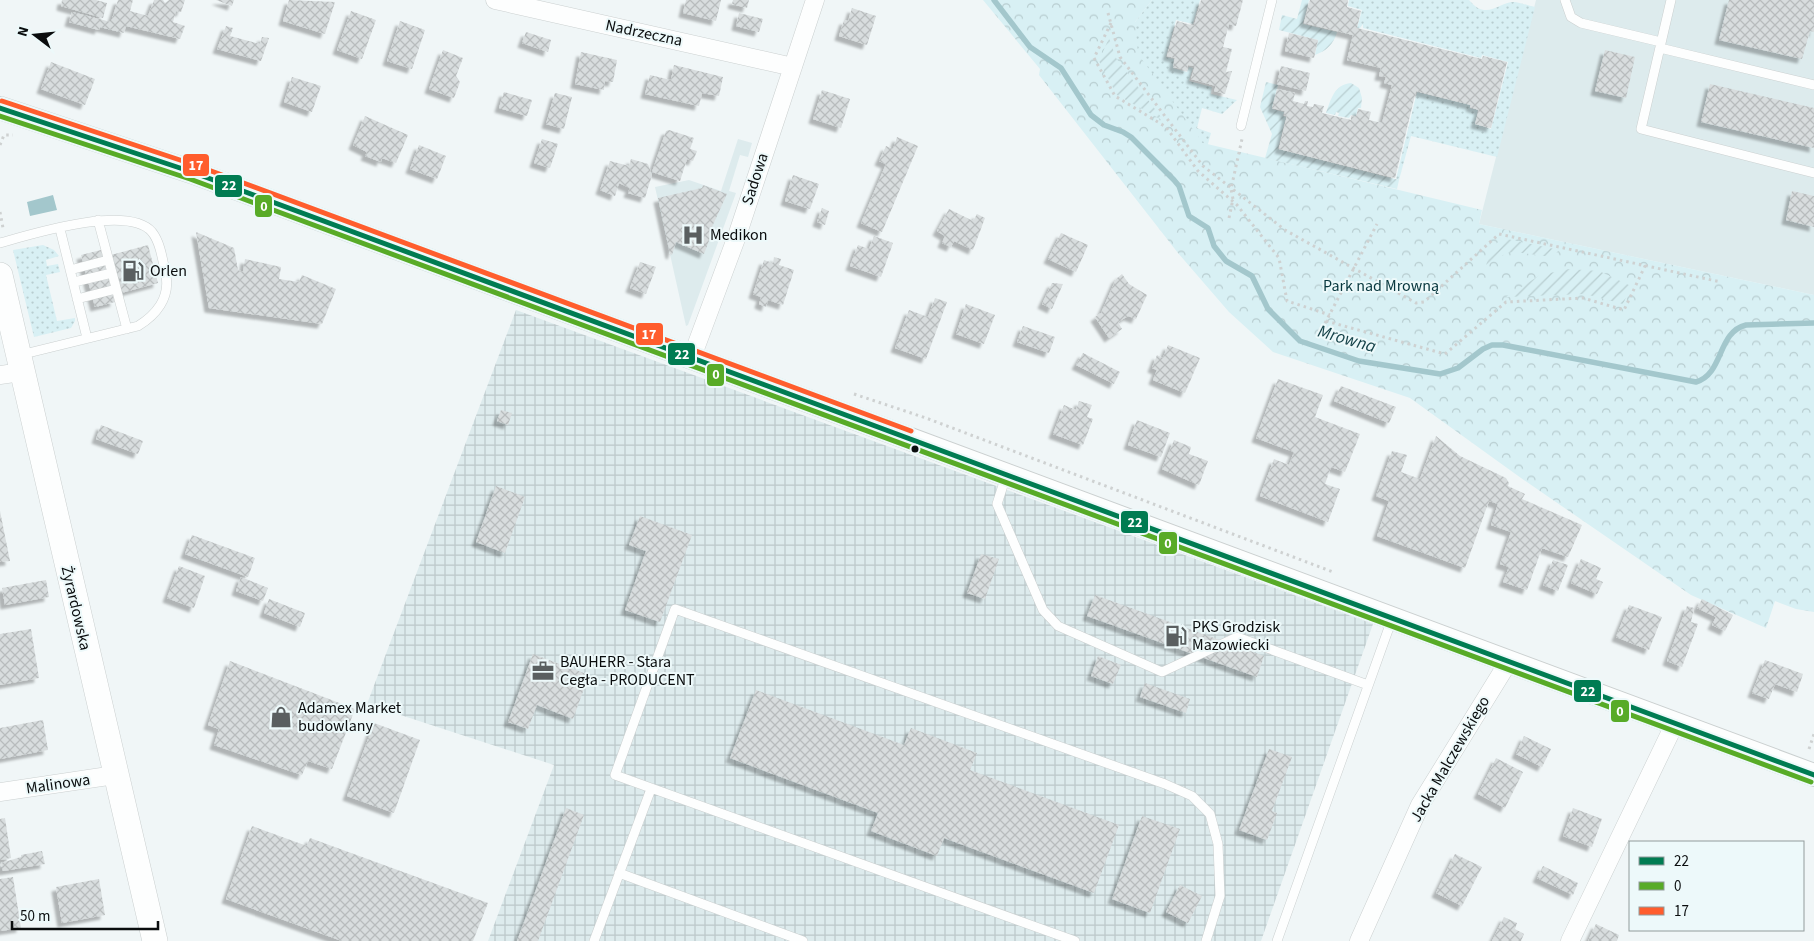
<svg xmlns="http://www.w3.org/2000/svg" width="1814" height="941" font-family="'Source Sans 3',sans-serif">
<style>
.built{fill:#ddebed}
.industrial{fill:url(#industrial-grid)}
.grass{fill:url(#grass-dots)}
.forest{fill:url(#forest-crowns)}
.garden{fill:url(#garden-furrows)}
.water{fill:#a3c7cc}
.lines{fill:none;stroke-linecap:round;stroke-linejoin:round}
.stream{stroke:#a3c7cc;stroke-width:5.5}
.building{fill:url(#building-cross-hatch);filter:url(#shadow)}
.service-casing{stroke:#cbd0d0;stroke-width:10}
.minor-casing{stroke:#cbd0d0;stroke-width:19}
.tertiary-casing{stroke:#cbd0d0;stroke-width:24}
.secondary-casing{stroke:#cbd0d0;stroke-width:26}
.path{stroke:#ced1d1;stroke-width:3;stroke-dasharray:2.5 4;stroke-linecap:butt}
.service{stroke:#fdfefe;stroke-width:9}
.minor{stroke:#fdfefe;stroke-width:18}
.tertiary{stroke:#fdfefe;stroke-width:22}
.secondary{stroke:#fdfefe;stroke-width:25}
.bus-1-casing{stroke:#edf9fa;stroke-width:9}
.bus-2-casing{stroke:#edf9fa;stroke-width:9}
.bus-3-casing{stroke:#edf9fa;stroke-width:9}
.bus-1{stroke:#007c52;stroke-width:5}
.bus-2{stroke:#58ab27;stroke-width:5}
.bus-3{stroke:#ff5d2d;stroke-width:5}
.bus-dot{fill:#0a0d0e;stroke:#edf9fa;stroke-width:2}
.labels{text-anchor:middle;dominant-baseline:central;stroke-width:4;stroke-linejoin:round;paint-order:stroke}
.street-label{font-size:16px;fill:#0a0d0e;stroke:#edf9fa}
.poi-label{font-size:16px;fill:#0a0d0e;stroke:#edf9fa;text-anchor:start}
.park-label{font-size:16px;fill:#06363d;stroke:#edf9fa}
.water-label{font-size:18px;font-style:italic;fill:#154249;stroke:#edf9fa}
.line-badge{stroke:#edf9fa;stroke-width:2}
.badge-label{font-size:14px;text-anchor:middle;font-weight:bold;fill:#fff}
</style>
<defs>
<pattern id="industrial-grid" width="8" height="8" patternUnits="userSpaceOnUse" patternTransform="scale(1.25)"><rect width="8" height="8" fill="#ddebed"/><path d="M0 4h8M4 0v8" fill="none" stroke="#bcc8ca"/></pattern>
<pattern id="grass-dots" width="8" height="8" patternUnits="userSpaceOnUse" patternTransform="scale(1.25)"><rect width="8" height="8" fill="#d8f0f4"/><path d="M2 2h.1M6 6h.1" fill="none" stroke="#b8cdd0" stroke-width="1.8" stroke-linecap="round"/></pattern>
<pattern id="forest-crowns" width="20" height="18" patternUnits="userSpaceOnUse" patternTransform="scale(1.25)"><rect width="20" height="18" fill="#d8f0f4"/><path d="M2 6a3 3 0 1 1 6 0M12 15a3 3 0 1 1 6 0" fill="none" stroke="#b8cdd0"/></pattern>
<pattern id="garden-furrows" width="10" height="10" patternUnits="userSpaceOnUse" patternTransform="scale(1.25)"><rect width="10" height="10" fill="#d8f0f4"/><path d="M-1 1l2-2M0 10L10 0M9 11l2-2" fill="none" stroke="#b8cdd0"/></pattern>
<pattern id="building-cross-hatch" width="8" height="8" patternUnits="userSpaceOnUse" patternTransform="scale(1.25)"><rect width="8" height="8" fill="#d8ddde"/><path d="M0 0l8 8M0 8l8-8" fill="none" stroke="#b8bcbd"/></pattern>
<filter id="shadow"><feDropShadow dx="-4.5" dy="4.5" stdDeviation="1" flood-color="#0004"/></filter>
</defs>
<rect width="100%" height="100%" fill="#f0f6f7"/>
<path class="built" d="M1536 0H1814V295L1479 224Z
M738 139 752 143 748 157 740 155 729 191 736 193 688 325 686 326 655 187 689 180 721 191Z"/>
<path class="industrial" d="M516 310 1373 624 1261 941H488L554 765 367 704Z"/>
<path class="grass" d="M1152 0H1200L1193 24 1176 20 1166 57 1174 59 1173 68 1187 72 1189 67 1193 68 1189 81 1212 87 1211 94 1237 100 1222 114 1202 108 1197 128 1211 133 1208 144 1215 170 1123 53 1135 22Z
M1349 0H1469C1487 22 1499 1 1515 2 1522 3 1529 6 1535 7L1497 157 1411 136 1399 180 1396 179 1417 92 1470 105V108L1478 110 1475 124 1491 129 1508 62 1482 55 1481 58 1363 28V24L1360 28H1357L1362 10 1348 6Z
M43 245 54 250 59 256 46 260 47 266 58 264 60 272 46 275 57 321 75 318V321L71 328 34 337 13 250Z"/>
<path class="forest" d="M983 0H1152L1135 22 1138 54 1203 143 1482 210 1479 224 1814 295V612L1796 609 1775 601 1766 628 1691 595 1521 478 1410 398 1273 352 1229 312 1178 253 1039 75 1040 69Z"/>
<path class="garden" d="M1302 0H1309L1303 24 1337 32C1334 44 1326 51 1315 55L1318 40 1279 30 1282 15 1297 19Z
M1109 38 1116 58 1164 121 1117 95 1099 61Z
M1266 82 1278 85 1272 109 1284 112 1283 116 1286 117 1278 149 1399 180 1397 189 1265 158 1272 134 1260 107Z
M1351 83 1359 88 1362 98 1361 108H1358L1356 116 1351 115 1349 118 1338 116 1339 113 1336 112 1335 115 1326 113C1331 99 1334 85 1351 83Z
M1501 239H1507L1559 250 1553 256C1538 257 1523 251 1508 253 1501 255 1493 261 1486 265L1493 247Z
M1569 269 1599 271 1631 286 1623 304 1585 294 1506 297 1540 275Z"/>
<path class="water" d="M53 195 57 210 30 216 27 202Z"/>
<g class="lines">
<path class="stream" d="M994 0 1030 47 1061 68 1091 115 1104 125 1123 132 1131 137 1174 180 1179 186 1189 216 1208 228 1214 246 1226 261 1252 276 1268 309 1300 341 1359 361 1440 374 1458 368 1483 349 1492 345H1503L1696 382C1724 374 1717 332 1746 325L1814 323"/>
</g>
<path class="building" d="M62 0H96L107 3 103 18 61 6Z
M118 0H133L130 11 148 16 154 0H163L165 3 169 0H185L181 12 176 11 173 22 185 26 180 39 126 26 124 33 100 27 99 30 69 22 72 12 111 22Z
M216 0H234L232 6Z
M289 0 335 2 325 34 283 21Z
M686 0H721L716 21 683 13Z
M733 0H749L747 8 732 4Z
M1201 0H1243L1236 26 1229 24 1223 47 1232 49 1226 72 1232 71 1225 94 1214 91 1216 86 1191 79 1195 66 1188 65 1187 70 1173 67 1175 58 1167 56 1177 21 1194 26Z
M1310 0H1348L1347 7 1361 11 1357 28 1482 59 1483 56 1507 62 1491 128 1475 124 1479 110 1470 107 1471 105 1416 91 1395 178 1279 149 1287 116 1284 115 1285 111 1272 108 1277 89 1295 93 1293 101 1304 104 1305 101H1308L1307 106 1313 107 1314 104 1324 106 1322 113 1351 120V116L1356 117 1358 109 1371 112 1369 120 1382 123 1392 85 1384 83 1386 77 1379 76 1381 68 1347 60 1353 35 1304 23Z
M1729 0H1814V32L1810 31 1802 59 1719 40Z
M852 8 876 16 867 45 839 36 844 20 848 21Z
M351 11 376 20 362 59 337 50Z
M739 13 763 19 759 32 736 26Z
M400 21 425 30 412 69 387 61Z
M226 26 233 28 230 36 260 44 262 37 269 38 261 61 217 49Z
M526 32 551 40 548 52 522 43Z
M1289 33 1318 40 1314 58 1285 51Z
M443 50 463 58 456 76 460 82 454 98 429 89Z
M1605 50 1635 57 1626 98 1595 91Z
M581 52 617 60 613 82 605 81 604 90 575 84Z
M51 62 95 79 85 105 41 89Z
M674 65 723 77 719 96 702 93 699 106 645 94 650 75 671 80Z
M1281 66 1310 73 1306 91 1277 84Z
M292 77 321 86 312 112 284 102Z
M1710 84 1814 108V148L1701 122Z
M822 90 850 99 841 128 813 119Z
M504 92 532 100 527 116 499 108Z
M555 93 572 97 564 129 546 124Z
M365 116 408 135 396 163 382 158 381 162 365 156 367 152 353 145Z
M669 130 694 138 690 149 697 151 693 161 687 159 680 181 652 172 666 131Z
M897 137 918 146 882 232 861 223 886 164 879 161 886 146 893 149Z
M542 139 558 144 550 168 534 163Z
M419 145 446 156 437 179 410 169Z
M631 159 648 164 652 175 645 198 628 193 630 188 619 183 615 196 600 190 610 161 629 166Z
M793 175 819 184 810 209 785 201Z
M703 185 727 194 711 229 713 230 704 254 676 242 672 255 670 254 658 198 702 188Z
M1792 191 1814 196V227L1786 220Z
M822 208 829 211 825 225 817 222Z
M949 209 973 221 977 214 985 218 973 250 954 241 951 247 942 243 945 236 937 231Z
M196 232 234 248 238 270 243 272 245 259 281 267 279 279 299 282 302 275 336 289 322 324 209 308Z
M1061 233 1088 245 1076 272 1048 259Z
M874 236 893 243 881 277 850 266 858 245 869 249Z
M148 245 158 283 121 293 111 255Z
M101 250 115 302 95 307 81 255Z
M774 257 781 259 779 265 794 270 783 305 768 300 766 307 759 304 761 297 753 294 764 260 773 263Z
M640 262 656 267 646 294 630 288Z
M1122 274 1129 284 1147 295 1136 319 1128 316 1118 322 1122 329 1109 338 1095 317 1101 313 1116 279Z
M1052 283 1063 284 1052 309 1042 304Z
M935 298 947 302 926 359 895 348 909 310 928 317Z
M966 304 995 315 984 344 956 334Z
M1023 326 1055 337 1049 353 1017 342Z
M1168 345 1200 358 1185 393 1153 380 1157 370 1152 368 1157 355 1163 358Z
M1083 353 1120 372 1114 384 1076 365Z
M1278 379 1323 395 1315 417 1360 434 1345 472 1331 467 1325 484 1340 489 1328 522 1260 496 1274 459 1289 465 1294 452 1256 438Z
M1341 386 1396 407 1389 423 1334 401Z
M1079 401 1092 405 1087 417 1093 419 1083 445 1053 434 1064 405 1076 410Z
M501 410 512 413 508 425 497 421Z
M1137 420 1170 433 1161 457 1128 445Z
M101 425 143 441 138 454 96 439Z
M1436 436 1460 456 1506 478 1509 483 1508 486 1525 494 1522 499 1582 525 1568 557 1542 548 1527 590 1503 582 1509 567 1500 564 1511 532 1491 525 1498 504 1489 501 1465 568 1377 536 1389 501 1376 496 1392 451 1407 455 1401 472 1420 479Z
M1174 440 1191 447 1189 454 1208 461 1199 485 1162 469Z
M496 486 525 497 505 553 476 542Z
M0 511 10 561 0 562Z
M640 516 692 535 660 622 625 610 646 551 629 545Z
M192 535 255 558 248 577 185 554Z
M981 554 999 559 985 599 967 593Z
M1581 559 1601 568 1596 579 1603 582 1597 594 1571 583Z
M1553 560 1568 565 1558 591 1543 585Z
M179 566 205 576 194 608 167 598Z
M241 577 268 588 263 601 236 591Z
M46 580 49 597 5 605 2 588Z
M1095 595 1264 656 1257 677 1087 616Z
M269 599 305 613 300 627 264 613Z
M1702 599 1733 615 1725 631 1712 625 1716 617 1697 608Z
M1629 605 1662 617 1649 650 1616 637Z
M1687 606 1694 608 1691 622 1698 624 1682 667 1667 661Z
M31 629 39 678 0 685V634Z
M533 654 589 675 573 719 537 705 528 729 508 722Z
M1098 656 1121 665 1113 684 1091 676Z
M1765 660 1803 674 1797 692 1775 684 1769 699 1752 693Z
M230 661 355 709 332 769 308 761 302 775 214 745 219 729 208 725Z
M1145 683 1190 699 1186 713 1140 697Z
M756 690 904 745 911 728 977 753 970 770 1119 825 1094 893 944 838 937 856 871 831 878 813 730 758Z
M43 720 48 750 0 759V728Z
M374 723 420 740 394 813 347 796Z
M1524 736 1551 749 1542 767 1516 754Z
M1269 749 1292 757 1272 811 1277 813 1267 840 1239 830Z
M1496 758 1523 772 1505 808 1478 794Z
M566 808 584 815 538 941H517Z
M1573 808 1602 819 1592 847 1563 836Z
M1142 816 1180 829 1150 913 1112 899Z
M5 818 11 858 0 860V819Z
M252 826 307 846 310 838 488 903 473 941H342L226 899Z
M42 851 45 864 3 871 1 863 21 857V855Z
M1455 854 1482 867 1462 906 1436 893Z
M1543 866 1578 883 1573 895 1537 878Z
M13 877 21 928 0 931V879Z
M99 879 105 915 62 923 56 887Z
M1180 885 1202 896 1188 923 1166 912Z
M1504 917 1517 923 1515 929 1524 934 1521 941H1492Z
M1596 924 1619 935 1617 941H1588Z"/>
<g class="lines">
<g class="service-casing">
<path id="service" d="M1565 0 1571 17 1581 23 1661 42
M1671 0 1641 129 1814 173
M1660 48 1814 85
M1241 126 1272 0
M98 220 127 329
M60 229 87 338
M0 243C32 234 128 204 152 232 161 243 163 263 166 276 170 298 156 315 138 326L20 355
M70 270 108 260
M74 282 112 273
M77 299 116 289
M1006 476 997 504 1043 610 1058 626 1162 672 1237 637 1368 685
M619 873 803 941
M594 941 651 789
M1075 941 615 775 675 609 1165 784 1192 796 1210 814 1218 844 1220 896 1206 941
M1277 941 1392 619"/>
</g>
<g class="minor-casing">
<path id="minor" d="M495 0 793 67
M692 357 737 236 815 0
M0 375 21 372
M0 792 115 775
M1359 941 1420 805 1509 661
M1570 941 1675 723"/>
</g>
<g class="tertiary-casing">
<path id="tertiary" d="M0 108 192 172 1814 775"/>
</g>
<g class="secondary-casing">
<path id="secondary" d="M0 275 155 941"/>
</g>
<path class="path" d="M1108 13 1120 57 1203 166 1285 230 1416 303 1424 302 1499 234 1721 282
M1111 23 1094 58 1115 96 1166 127 1198 171 1237 205 1279 258 1287 301 1330 315
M0 145 4 135H13
M0 212 3 228
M1229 218 1233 199 1231 189 1242 139
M1326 321 1445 354 1506 302 1583 298 1624 310 1646 264
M1322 329 1377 224
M854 394 926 418 1333 572
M1809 749 1814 734"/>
<use href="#service" class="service"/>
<use href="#minor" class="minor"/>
<use href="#tertiary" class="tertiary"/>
<use href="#secondary" class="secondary"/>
<g class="bus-1-casing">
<path id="bus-1" d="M0 108 192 172 1814 775"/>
</g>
<g class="bus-2-casing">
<path id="bus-2" d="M0 116 190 179 1811 782"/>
</g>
<g class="bus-3-casing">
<path id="bus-3" d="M2 101 195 165 911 431"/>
</g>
<use href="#bus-1" class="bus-1"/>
<use href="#bus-2" class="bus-2"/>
<use href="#bus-3" class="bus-3"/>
</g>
<defs>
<g id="hospital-bare" transform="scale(1.725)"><path d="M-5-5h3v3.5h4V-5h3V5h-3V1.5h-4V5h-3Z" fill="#5a5f60" stroke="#edf9fa" stroke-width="2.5" paint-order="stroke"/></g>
<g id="fuel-bare" transform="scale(1.725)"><path d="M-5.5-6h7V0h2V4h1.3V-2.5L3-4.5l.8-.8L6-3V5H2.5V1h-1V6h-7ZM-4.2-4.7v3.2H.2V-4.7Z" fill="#5a5f60" stroke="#edf9fa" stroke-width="2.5" paint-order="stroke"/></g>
<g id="office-bare" transform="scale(1.725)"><path d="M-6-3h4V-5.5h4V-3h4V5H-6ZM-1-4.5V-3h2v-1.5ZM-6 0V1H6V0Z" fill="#5a5f60" stroke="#edf9fa" stroke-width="2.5" paint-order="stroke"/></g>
<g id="shop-bare" transform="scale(1.725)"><path d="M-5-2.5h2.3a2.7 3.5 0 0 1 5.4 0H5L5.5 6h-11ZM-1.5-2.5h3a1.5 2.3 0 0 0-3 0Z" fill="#5a5f60" stroke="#edf9fa" stroke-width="2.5" paint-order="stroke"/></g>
</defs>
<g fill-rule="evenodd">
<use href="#hospital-bare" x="693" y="235"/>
<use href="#fuel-bare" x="133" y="271"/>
<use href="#fuel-bare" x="1176" y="636"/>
<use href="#office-bare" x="543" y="671"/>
<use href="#shop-bare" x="281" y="717"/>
</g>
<circle class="bus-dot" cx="915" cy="449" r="4.5"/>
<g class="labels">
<g class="street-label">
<text transform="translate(644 33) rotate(12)">Nadrzeczna</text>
<text transform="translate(755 179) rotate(-72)">Sadowa</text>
<text transform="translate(76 608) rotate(77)">Żyrardowska</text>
<text transform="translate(1450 759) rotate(-60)">Jacka Malczewskiego</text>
<text transform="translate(58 784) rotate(-8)">Malinowa</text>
</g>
<g class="poi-label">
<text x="710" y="235">Medikon</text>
<text x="150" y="271">Orlen</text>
<text x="1192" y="627">PKS Grodzisk<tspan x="1192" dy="18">Mazowiecki</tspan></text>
<text x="560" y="662">BAUHERR - Stara<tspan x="560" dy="18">Cegła - PRODUCENT</tspan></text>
<text x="298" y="708">Adamex Market<tspan x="298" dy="18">budowlany</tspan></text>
</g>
<g class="park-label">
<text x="1381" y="286">Park nad Mrowną</text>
</g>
<g class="water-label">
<text transform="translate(1347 339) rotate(16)">Mrowna</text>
</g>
</g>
<g class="line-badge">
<rect x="182" y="153" width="28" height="24" rx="5" fill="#ff5d2d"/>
<rect x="214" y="174" width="29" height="24" rx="5" fill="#007c52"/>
<rect x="254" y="194" width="19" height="24" rx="5" fill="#58ab27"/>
<rect x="635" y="322" width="29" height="24" rx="5" fill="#ff5d2d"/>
<rect x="667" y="342" width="29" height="24" rx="5" fill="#007c52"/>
<rect x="706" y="363" width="19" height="24" rx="5" fill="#58ab27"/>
<rect x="1120" y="510" width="29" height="24" rx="5" fill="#007c52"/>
<rect x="1158" y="531" width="20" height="24" rx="5" fill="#58ab27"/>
<rect x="1573" y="679" width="29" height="24" rx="5" fill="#007c52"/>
<rect x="1610" y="699" width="20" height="24" rx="5" fill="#58ab27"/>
</g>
<g class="badge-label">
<text x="196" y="170">17</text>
<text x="229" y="190">22</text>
<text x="264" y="211">0</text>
<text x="649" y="339">17</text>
<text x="682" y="359">22</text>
<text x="716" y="379">0</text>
<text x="1135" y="527">22</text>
<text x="1168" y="548">0</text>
<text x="1588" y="696">22</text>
<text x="1620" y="716">0</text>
</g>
<rect x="1629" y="841" width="175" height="90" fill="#edf9fa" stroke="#929b9c"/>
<rect x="1639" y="857" width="25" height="8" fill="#007c52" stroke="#929b9c"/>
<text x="1674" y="866" font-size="15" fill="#0a0d0e">22</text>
<rect x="1639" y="882" width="25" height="8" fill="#58ab27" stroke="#929b9c"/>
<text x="1674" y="891" font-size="15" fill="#0a0d0e">0</text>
<rect x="1639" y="907" width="25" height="8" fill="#ff5d2d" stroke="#929b9c"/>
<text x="1674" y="916" font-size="15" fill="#0a0d0e">17</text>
<g transform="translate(35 35) rotate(286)" stroke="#edf9fa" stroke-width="4" paint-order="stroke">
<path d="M0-4L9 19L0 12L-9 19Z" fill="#0a0d0e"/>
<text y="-8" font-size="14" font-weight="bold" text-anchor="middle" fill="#0a0d0e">N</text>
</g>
<path d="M12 921v8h146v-8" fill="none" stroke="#0a0d0e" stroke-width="2.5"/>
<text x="20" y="921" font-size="15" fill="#0a0d0e" stroke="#edf9fa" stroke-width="4" paint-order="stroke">50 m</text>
</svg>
